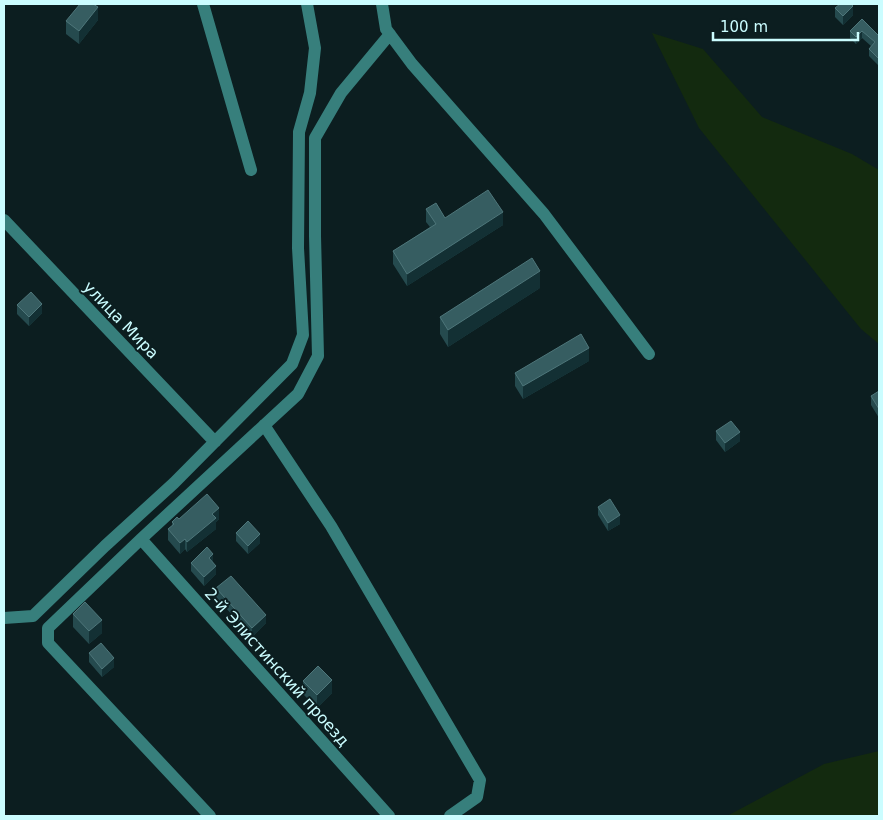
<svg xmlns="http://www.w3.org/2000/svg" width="883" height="820" font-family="'DejaVu Sans',sans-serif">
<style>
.green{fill:#132a0f}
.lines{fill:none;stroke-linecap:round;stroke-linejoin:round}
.minor{stroke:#377f7c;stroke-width:12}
.wall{fill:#254a4e}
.shaded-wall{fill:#133034}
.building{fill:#365d61;stroke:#4e767a}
.labels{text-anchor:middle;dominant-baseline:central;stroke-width:4;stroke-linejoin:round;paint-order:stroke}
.street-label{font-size:16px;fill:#cbfdff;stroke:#0c1e20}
</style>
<rect width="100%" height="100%" fill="#0c1e20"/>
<path class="green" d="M652 33 703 49 762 117 852 154 879 170V344L861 329 699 128Z
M879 751V816H727L824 764Z"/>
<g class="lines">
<path class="minor" d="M203 4 251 170
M382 4 386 29 412 64 544 214 649 354
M4 220 215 442
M264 425 331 526 480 780 477 797 450 816
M141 539 389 816
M4 618 33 616 105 546 174 483 292 364 303 335 298 248 299 132 310 93 315 48 307 4
M210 816 48 643V628L141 539 298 394 318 356 315 236V138L341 93 390 34"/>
</g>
<path class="wall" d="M835 8 853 15 843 25 835 17Z
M862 19 879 36V66L869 56V49L871 46 862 38 856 44 850 38V31Z
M98 20 79 44 66 34V21Z
M426 209 445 218 503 225 407 286 393 264V251L430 227 426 222Z
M540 288 448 347 440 334V317Z
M17 305 42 313 29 326 17 314Z
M589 361 523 399 515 386V373Z
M879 391V418L871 405V396Z
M716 431 740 441 725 452 716 440Z
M598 507 620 524 608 531 598 515Z
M179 519H219L216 522V529L187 552 185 549 180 554 168 540V529L172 526V522Z
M236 533 260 543 248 554 236 541Z
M213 562 216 574 204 586 191 571V563Z
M216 588 266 623 252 637 216 597Z
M73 614 102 633 89 644 73 627Z
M89 653 114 667 102 677 89 662Z
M303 681 332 693 317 708 303 694Z"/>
<path class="shaded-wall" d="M853 6V15L843 25V16Z
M98 7V20L79 44V31Z
M862 31V38L856 44V37Z
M503 212V225L407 286V274Z
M540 271V288L448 347V330Z
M42 304V313L29 326V317Z
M589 348V361L523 399V386Z
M740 432V441L725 452V443Z
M219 508V519L216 522V529L187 552V542L212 514Z
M620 515V524L608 531V523Z
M260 534V543L248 554V546Z
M185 539V549L180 554V543Z
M213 554V563L209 558Z
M216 566V574L204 586V577Z
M266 615V623L252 637V628Z
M102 620V633L89 644V631Z
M114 658V667L102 677V669Z
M332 680V693L317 708V695Z"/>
<path class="building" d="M80 4H93L98 7 79 31 66 21Z
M840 4H851L853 6 843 16 835 8Z
M862 19 879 36V59L869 49 875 42 862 31 856 37 850 31Z
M488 190 503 212 407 274 393 251 436 224 426 209 436 203 445 218Z
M532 258 540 271 448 330 440 317Z
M31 292 42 304 29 317 17 305Z
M581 334 589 348 523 386 515 373Z
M879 391V409L871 396Z
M731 421 740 432 725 443 716 431Z
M207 494 219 508 212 514 216 518 187 542 185 539 180 543 168 529 174 524 172 522 177 517 179 519Z
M610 499 620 515 608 523 598 507Z
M248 521 260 534 248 546 236 533Z
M207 547 213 554 209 558 216 566 204 577 191 563Z
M231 576 266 615 252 628 216 588Z
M85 602 102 620 89 631 73 614Z
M101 643 114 658 102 669 89 653Z
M318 666 332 680 317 695 303 681Z"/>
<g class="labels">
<g class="street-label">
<text transform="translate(121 320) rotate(46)">улица Мира</text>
<text transform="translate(277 667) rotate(48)">2-й Элистинский проезд</text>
</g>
</g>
<rect width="883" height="820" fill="none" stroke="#cbfdff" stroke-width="10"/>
<path d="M713 32v8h145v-8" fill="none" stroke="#cbfdff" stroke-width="2.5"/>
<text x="720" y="32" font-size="15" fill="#cbfdff" stroke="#0c1e20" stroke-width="4" paint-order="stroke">100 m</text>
</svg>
